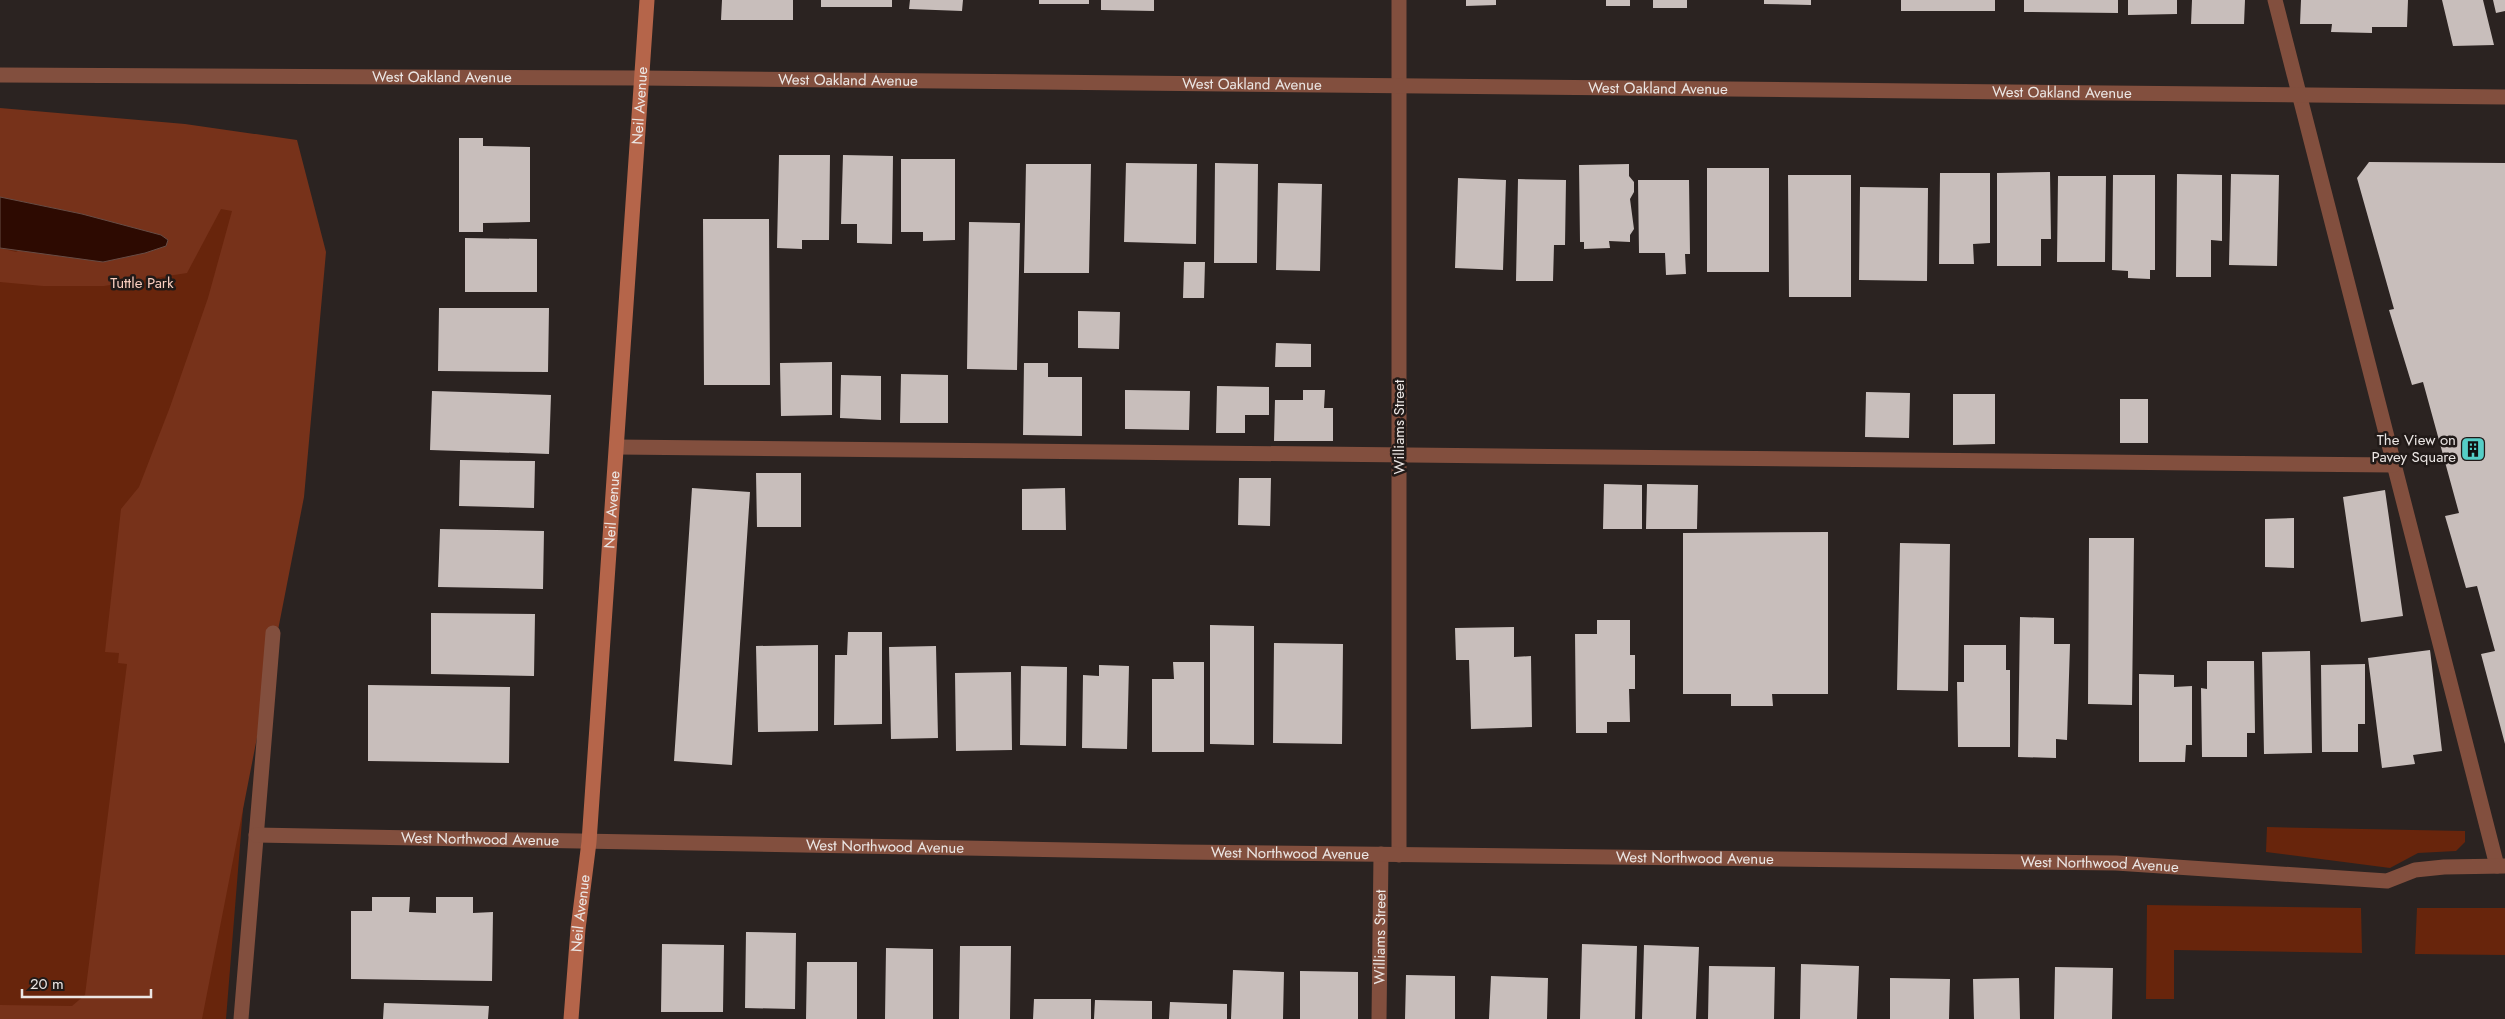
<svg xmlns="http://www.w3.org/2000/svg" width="2505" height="1019" font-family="Jost,sans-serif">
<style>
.green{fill:#68250c}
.forest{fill:#77321a}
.water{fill:#2d0a01;stroke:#664c45}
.building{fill:#c8bebb}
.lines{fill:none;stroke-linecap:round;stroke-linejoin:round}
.lane{stroke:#824f3e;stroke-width:15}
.street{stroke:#824f3e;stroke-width:15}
.secondary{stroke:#b5654a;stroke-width:15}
.labels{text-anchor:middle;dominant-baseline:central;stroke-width:5;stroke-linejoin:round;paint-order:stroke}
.street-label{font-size:15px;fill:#ebe6e4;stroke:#211a18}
.park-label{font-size:15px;fill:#f9cebf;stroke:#211a18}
.poi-label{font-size:15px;fill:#ebe6e4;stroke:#211a18;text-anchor:end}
</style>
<rect width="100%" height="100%" fill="#2b2321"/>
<path class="green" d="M 0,139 L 297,140 L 226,1019 L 0,1019 Z
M 2267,827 L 2465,831 L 2465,842 L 2456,851 L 2418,853 L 2390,868 L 2266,852 Z
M 2147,905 L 2361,908 L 2362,953 L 2174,950 L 2174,999 L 2146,999 Z
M 2417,908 L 2505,908 L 2505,955 L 2415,954 Z"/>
<path class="forest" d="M 0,108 L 185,124 L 297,140 L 326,252 L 304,497 L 202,1019 L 0,1019 L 0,1005 L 72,1006 L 85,995 L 127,664 L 118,663 L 119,653 L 105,652 L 121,509 L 139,487 L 170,407 L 208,298 L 232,211 L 221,209 L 187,273 L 104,286 L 43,286 L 0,282 L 0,248 L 16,252 L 82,214 L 0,197 Z"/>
<path class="water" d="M 0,197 L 82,214 L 161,235 L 168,240 L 166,246 L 145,253 L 103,262 L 0,248 Z"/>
<path class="building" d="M 722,0 L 793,0 L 793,20 L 721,20 Z
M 821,0 L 892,0 L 892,7 L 821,7 Z
M 910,0 L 963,0 L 962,11 L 909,9 Z
M 1039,0 L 1089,0 L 1089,4 L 1039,4 Z
M 1101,0 L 1154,0 L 1154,11 L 1101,10 Z
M 1466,0 L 1496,0 L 1496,5 L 1466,6 Z
M 1606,0 L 1630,0 L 1630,6 L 1606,6 Z
M 1653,0 L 1687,0 L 1687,8 L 1653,8 Z
M 1764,0 L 1811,0 L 1811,5 L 1764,4 Z
M 1901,0 L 1995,0 L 1995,11 L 1901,11 Z
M 2024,0 L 2118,0 L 2118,13 L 2024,12 Z
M 2128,0 L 2177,0 L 2177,14 L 2128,15 Z
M 2192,0 L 2245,0 L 2244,24 L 2191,24 Z
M 2301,0 L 2408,0 L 2407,27 L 2372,27 L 2372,33 L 2331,32 L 2332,24 L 2300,24 Z
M 2442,0 L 2483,0 L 2494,45 L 2453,46 Z
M 2493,0 L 2505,0 L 2505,11 L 2496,13 Z
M 459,138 L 483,138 L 483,146 L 530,147 L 530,222 L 483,223 L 483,232 L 459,232 Z
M 779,155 L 830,155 L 829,240 L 802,240 L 802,249 L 777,248 Z
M 843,155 L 893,156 L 892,244 L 857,243 L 857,224 L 841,224 Z
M 901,159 L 955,159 L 955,240 L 923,241 L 923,232 L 901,232 Z
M 2369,162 L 2505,163 L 2505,744 L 2481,654 L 2495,651 L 2477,586 L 2466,588 L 2445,516 L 2459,513 L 2423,382 L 2412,385 L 2389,310 L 2394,309 L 2357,178 Z
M 1126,163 L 1197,164 L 1196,244 L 1124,242 Z
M 1215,163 L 1258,164 L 1257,263 L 1214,263 Z
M 1026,164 L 1091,164 L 1089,273 L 1024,273 Z
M 1629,164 L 1629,176 L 1634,182 L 1634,192 L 1630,199 L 1634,229 L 1630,235 L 1630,242 L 1609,241 L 1610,248 L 1584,249 L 1584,242 L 1580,242 L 1579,165 Z
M 1707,168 L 1769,168 L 1769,272 L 1707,272 Z
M 2050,172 L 2051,239 L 2041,239 L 2041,266 L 1997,266 L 1997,173 Z
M 1940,173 L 1990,173 L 1990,243 L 1973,244 L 1974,264 L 1939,264 Z
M 2177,174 L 2222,175 L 2222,241 L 2211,240 L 2211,277 L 2176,277 Z
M 2231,174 L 2279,175 L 2277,266 L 2229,265 Z
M 1788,175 L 1851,175 L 1851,297 L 1789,297 Z
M 2113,175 L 2155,175 L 2155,270 L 2150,270 L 2150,279 L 2128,278 L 2128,271 L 2112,270 Z
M 2058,176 L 2106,176 L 2105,262 L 2057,262 Z
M 1458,178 L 1506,180 L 1503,270 L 1455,268 Z
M 1518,179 L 1566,180 L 1565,245 L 1554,245 L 1553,281 L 1516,281 Z
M 1638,180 L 1689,180 L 1690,254 L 1685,254 L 1686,274 L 1666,275 L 1665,253 L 1639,253 Z
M 1278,183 L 1322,184 L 1320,271 L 1276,270 Z
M 1860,187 L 1928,188 L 1927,281 L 1859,280 Z
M 703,219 L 769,219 L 770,385 L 704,385 Z
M 969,222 L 1020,223 L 1017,370 L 967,369 Z
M 465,238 L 537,239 L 537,292 L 465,292 Z
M 1184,262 L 1205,262 L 1204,298 L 1183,298 Z
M 439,308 L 549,308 L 548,372 L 438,371 Z
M 1078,311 L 1120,312 L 1119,349 L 1078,348 Z
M 1276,343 L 1311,344 L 1311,367 L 1275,367 Z
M 832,362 L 832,415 L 781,416 L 780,363 Z
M 1024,363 L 1048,363 L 1048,377 L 1082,377 L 1082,436 L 1023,435 Z
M 901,374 L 948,375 L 948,423 L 900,423 Z
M 841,375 L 881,376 L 881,420 L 840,418 Z
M 1217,386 L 1269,387 L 1269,415 L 1245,415 L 1245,433 L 1216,433 Z
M 1125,390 L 1190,391 L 1189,430 L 1125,429 Z
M 1303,390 L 1325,390 L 1324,408 L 1333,408 L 1333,441 L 1274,441 L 1275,400 L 1303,400 Z
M 432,391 L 551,395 L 549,454 L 430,450 Z
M 1866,392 L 1910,393 L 1909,438 L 1865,437 Z
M 1953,394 L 1995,394 L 1995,444 L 1953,445 Z
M 2120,399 L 2148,399 L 2148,443 L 2120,443 Z
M 460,460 L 535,461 L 534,508 L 459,506 Z
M 756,473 L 801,473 L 801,527 L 757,527 Z
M 1239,478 L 1271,478 L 1270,526 L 1238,525 Z
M 1604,484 L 1642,485 L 1642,529 L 1603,529 Z
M 1647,484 L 1698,485 L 1697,529 L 1646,529 Z
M 692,488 L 750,492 L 732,765 L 674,761 Z
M 1065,488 L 1066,530 L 1022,530 L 1022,489 Z
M 2385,490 L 2403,616 L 2361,622 L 2343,497 Z
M 2294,518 L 2294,568 L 2265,567 L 2265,519 Z
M 440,529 L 544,531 L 543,589 L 438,587 Z
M 1828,532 L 1828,694 L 1772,694 L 1773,706 L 1731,706 L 1731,694 L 1683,694 L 1683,533 Z
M 2089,538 L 2134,538 L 2132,705 L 2088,704 Z
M 1900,543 L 1950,544 L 1948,691 L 1897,690 Z
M 431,613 L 535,614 L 534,676 L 431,674 Z
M 2020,617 L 2054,618 L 2054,644 L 2070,644 L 2067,740 L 2056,739 L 2056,758 L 2018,757 Z
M 1597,620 L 1630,620 L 1630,655 L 1635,655 L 1635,689 L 1629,689 L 1630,722 L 1607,722 L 1607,733 L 1576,733 L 1575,634 L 1597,634 Z
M 1210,625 L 1254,626 L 1254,745 L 1210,744 Z
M 1514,627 L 1514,657 L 1531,656 L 1532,727 L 1471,729 L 1469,660 L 1456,660 L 1455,628 Z
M 848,632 L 882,632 L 882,724 L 834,725 L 835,655 L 847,655 Z
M 1274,643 L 1343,644 L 1342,744 L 1273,743 Z
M 818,645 L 818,731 L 758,732 L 756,646 Z
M 1964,645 L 2006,645 L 2006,670 L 2010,670 L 2010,747 L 1958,747 L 1957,682 L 1964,682 Z
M 936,646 L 938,738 L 891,739 L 889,647 Z
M 2430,650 L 2442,751 L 2413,755 L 2415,764 L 2382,768 L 2368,658 Z
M 2310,651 L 2312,753 L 2264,754 L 2262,652 Z
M 2207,661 L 2254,661 L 2255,733 L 2247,733 L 2247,757 L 2202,757 L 2201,688 L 2207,689 Z
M 1173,662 L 1204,662 L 1204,752 L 1152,752 L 1152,679 L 1174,679 Z
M 2365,664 L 2365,724 L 2358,724 L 2358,752 L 2322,752 L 2321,665 Z
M 1099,665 L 1129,666 L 1127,749 L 1082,748 L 1083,675 L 1099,676 Z
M 1021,666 L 1067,667 L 1066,746 L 1020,745 Z
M 1011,672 L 1012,750 L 956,751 L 955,673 Z
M 2139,674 L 2174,675 L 2174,687 L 2192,686 L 2192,745 L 2186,745 L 2185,762 L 2139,762 Z
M 368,685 L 510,687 L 509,763 L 368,761 Z
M 372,897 L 410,897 L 409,912 L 436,913 L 436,897 L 473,897 L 473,913 L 493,912 L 492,981 L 351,979 L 351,911 L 372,911 Z
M 746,932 L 796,933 L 795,1009 L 745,1008 Z
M 662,944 L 724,945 L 723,1012 L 661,1012 Z
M 1582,944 L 1637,946 L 1635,1019 L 1580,1019 Z
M 1644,945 L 1699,947 L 1696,1019 L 1642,1019 Z
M 960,946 L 1011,946 L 1010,1019 L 959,1019 Z
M 886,948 L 933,949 L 933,1019 L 885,1019 Z
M 807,962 L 857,962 L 857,1019 L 806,1019 Z
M 1801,964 L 1859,966 L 1857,1019 L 1800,1019 Z
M 1709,966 L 1775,967 L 1774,1019 L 1708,1019 Z
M 2055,967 L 2113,968 L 2112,1019 L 2054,1019 Z
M 1233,970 L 1284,972 L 1283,1019 L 1231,1019 Z
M 1300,971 L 1358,972 L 1358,1019 L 1300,1019 Z
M 1406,975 L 1455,976 L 1455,1019 L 1405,1019 Z
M 1491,976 L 1548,978 L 1547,1019 L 1489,1019 Z
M 1890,978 L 1950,979 L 1949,1019 L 1890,1019 Z
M 2019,978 L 2020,1019 L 1974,1019 L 1973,979 Z
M 1034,999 L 1091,999 L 1091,1019 L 1033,1019 Z
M 1095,1000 L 1152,1001 L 1152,1019 L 1094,1019 Z
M 1170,1002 L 1227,1004 L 1227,1019 L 1169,1019 Z
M 384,1003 L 489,1006 L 488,1019 L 383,1019 Z"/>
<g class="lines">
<g class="lane">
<path d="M 2275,0 L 2497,866"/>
<path d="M 617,447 L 2394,465"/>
<path d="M 241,1019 L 273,633"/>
<path id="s1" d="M 1379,1019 L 1381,854"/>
</g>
<g class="street">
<path d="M 1399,0 L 1399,855"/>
<path id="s2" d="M 0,75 L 640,78 L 2505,97"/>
<path id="s3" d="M 256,835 L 1182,852 L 2116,863 L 2387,881 L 2415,870 L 2444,867 L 2505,866"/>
</g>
<path class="secondary" id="s4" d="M 571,1019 L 578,929 L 589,842 L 647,0"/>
</g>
<defs>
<symbol id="building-square" viewBox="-11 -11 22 22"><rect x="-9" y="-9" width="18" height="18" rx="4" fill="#55cec6" stroke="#211a18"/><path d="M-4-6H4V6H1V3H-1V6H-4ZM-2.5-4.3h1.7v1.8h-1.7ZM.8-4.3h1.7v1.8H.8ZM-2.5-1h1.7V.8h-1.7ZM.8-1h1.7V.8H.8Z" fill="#111"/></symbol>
</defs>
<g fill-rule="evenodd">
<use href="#building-square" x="2459" y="435" width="28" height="28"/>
</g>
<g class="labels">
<g class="street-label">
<text stroke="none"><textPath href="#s2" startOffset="442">West Oakland Avenue</textPath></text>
<text stroke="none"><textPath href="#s2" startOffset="848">West Oakland Avenue</textPath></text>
<text stroke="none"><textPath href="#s2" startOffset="1252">West Oakland Avenue</textPath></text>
<text stroke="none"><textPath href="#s2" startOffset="1658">West Oakland Avenue</textPath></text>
<text stroke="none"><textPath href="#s2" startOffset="2062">West Oakland Avenue</textPath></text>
<text stroke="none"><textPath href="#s4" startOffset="916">Neil Avenue</textPath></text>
<text transform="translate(1399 427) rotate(-90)">Williams Street</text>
<text stroke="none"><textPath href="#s4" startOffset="511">Neil Avenue</textPath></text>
<text stroke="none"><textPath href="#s3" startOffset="224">West Northwood Avenue</textPath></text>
<text stroke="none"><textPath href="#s3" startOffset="629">West Northwood Avenue</textPath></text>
<text stroke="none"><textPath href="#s3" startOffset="1034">West Northwood Avenue</textPath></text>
<text stroke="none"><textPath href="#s3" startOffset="1439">West Northwood Avenue</textPath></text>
<text stroke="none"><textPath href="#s3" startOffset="1844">West Northwood Avenue</textPath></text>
<text stroke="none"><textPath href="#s4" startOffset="106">Neil Avenue</textPath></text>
<text stroke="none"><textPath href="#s1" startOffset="82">Williams Street</textPath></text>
</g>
<g class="park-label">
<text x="142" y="283">Tuttle Park</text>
</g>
<g class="poi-label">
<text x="2456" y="440">The View on<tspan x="2456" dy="17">Pavey Square</tspan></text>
</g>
</g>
<path d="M22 989v8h129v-8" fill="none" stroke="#ebe6e4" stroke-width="2.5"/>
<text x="30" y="989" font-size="15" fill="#ebe6e4" stroke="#211a18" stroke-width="4" paint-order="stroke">20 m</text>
</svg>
